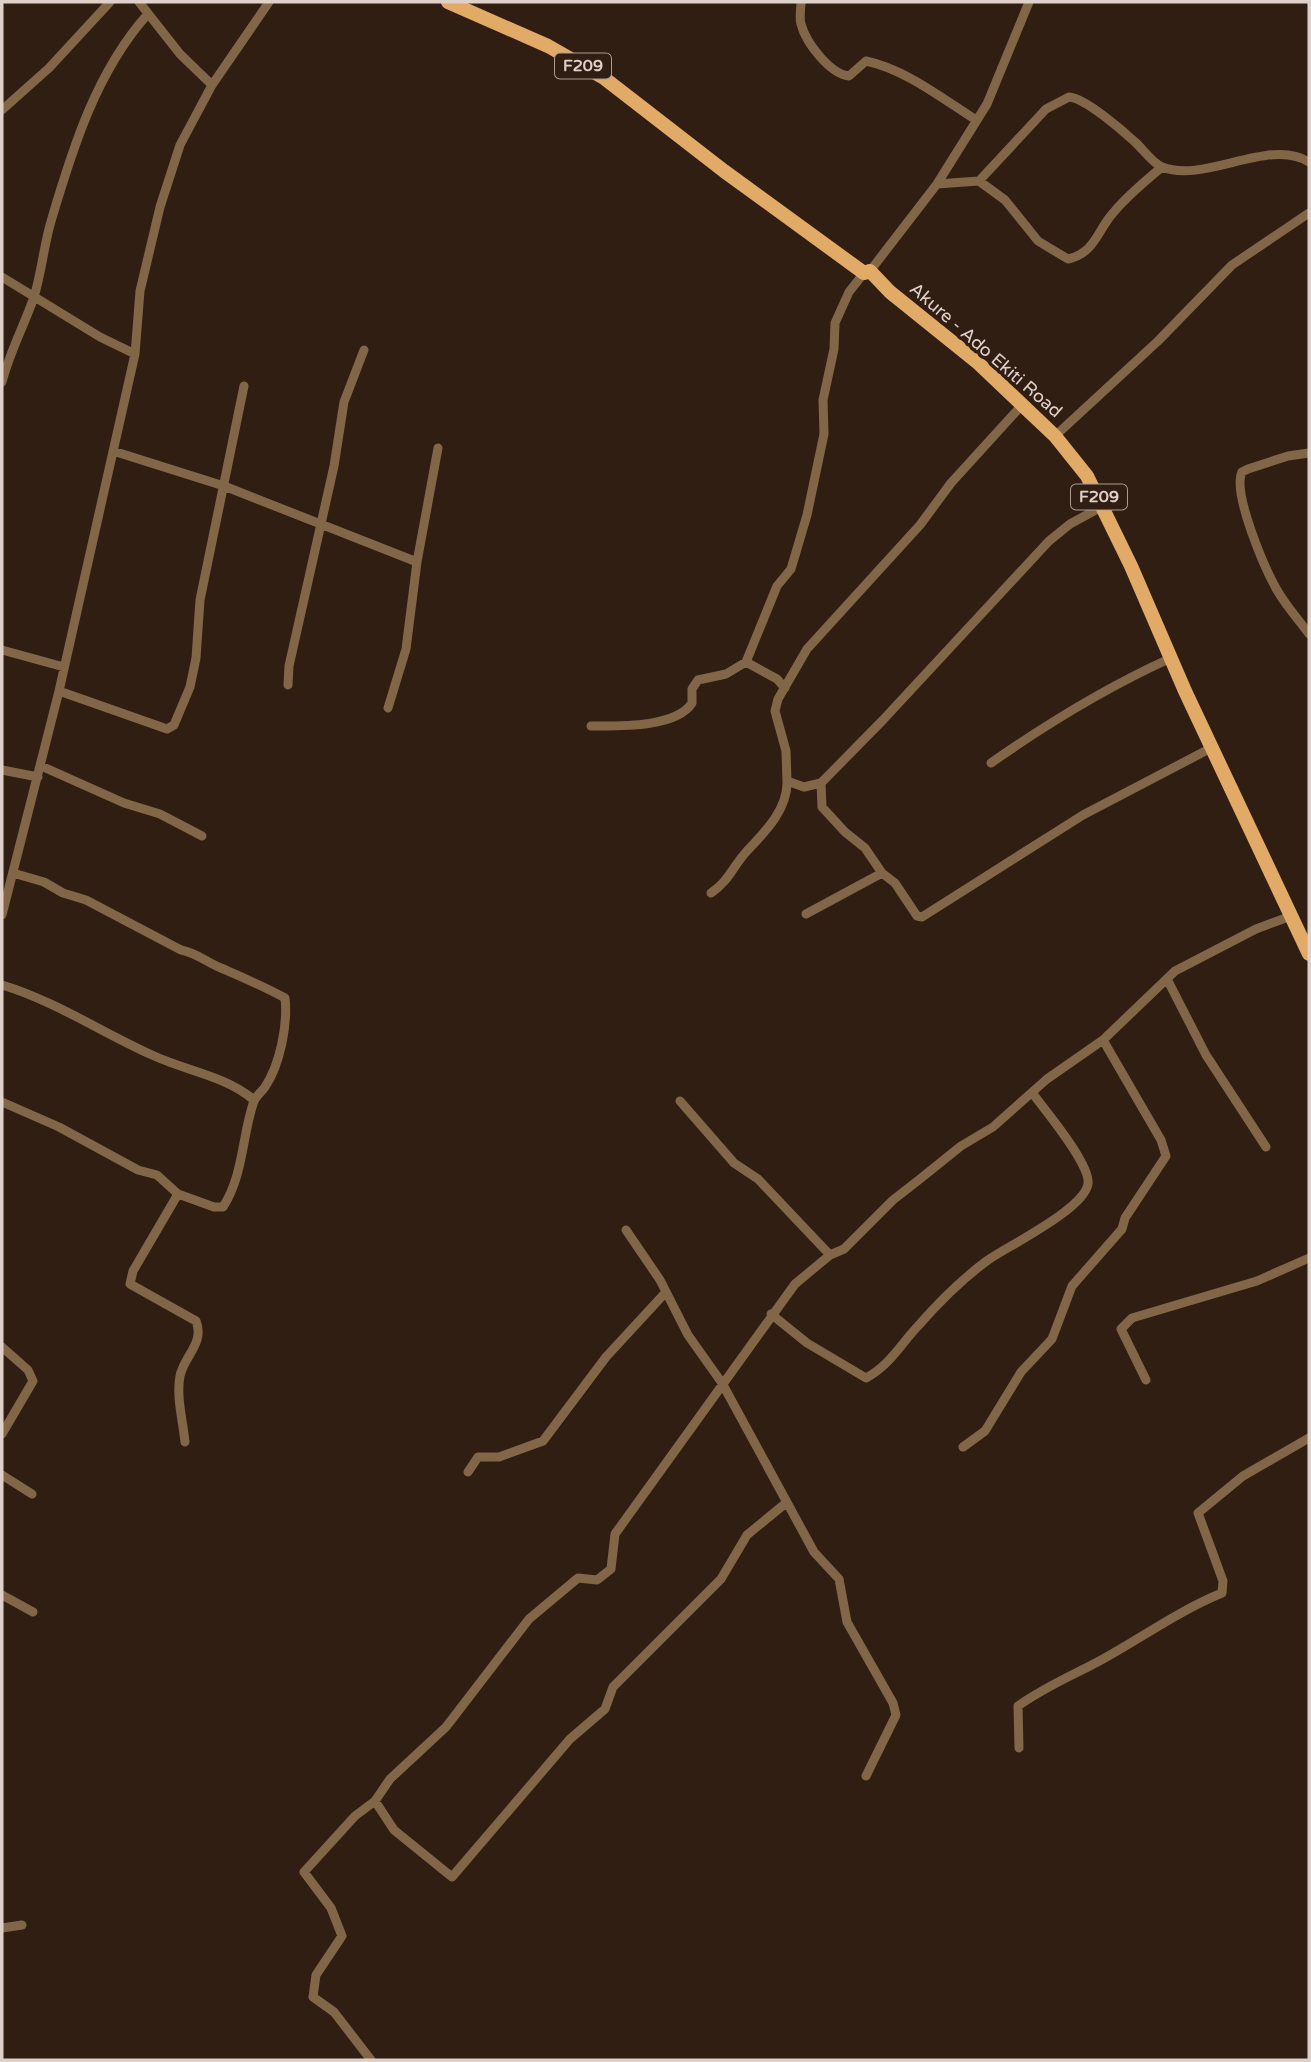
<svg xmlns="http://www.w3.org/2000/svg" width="1311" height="2062" font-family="'Varela Round',sans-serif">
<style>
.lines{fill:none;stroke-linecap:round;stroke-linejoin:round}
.street{stroke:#826648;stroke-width:9}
.primary{stroke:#e2aa67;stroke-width:14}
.labels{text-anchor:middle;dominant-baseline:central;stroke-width:7;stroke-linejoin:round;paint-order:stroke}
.shield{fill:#311e13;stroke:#ab9b93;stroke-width:2}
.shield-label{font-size:16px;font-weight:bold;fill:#dfd1ca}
.street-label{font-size:18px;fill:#dfd1ca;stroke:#311e13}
</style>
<rect width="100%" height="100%" fill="#311e13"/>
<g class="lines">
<path class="street" d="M 139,2 L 180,54 L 212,85
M 801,2 C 801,8 799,18 801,24 C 806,43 830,74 849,76 L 866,61 C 905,69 943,99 976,120
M 2,110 L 49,68 L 110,2
M 979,181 L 1046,109 L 1069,97 C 1085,98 1122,130 1135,142 C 1143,149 1152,163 1162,167 C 1205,184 1269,137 1309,162
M 937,184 L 979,181 L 1005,200 L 1038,241 L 1068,259 C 1095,253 1097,231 1113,213 C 1127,196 1145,181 1162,167
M 870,271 L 937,184 L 987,104 L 1029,2
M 2,277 L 100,337 L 135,354
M 2,382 C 10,351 24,326 34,297 C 42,271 44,243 52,218 C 73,147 97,71 147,15
M 1022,405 L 951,483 L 920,525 L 807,649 L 778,699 L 775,711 L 786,751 L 787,781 L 804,787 L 821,783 L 882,721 L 1049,541 L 1070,524 L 1103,506
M 1055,436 L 1158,341 L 1232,265 L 1309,213
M 113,451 L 224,486 L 417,562
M 1309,453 L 1288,456 L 1248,469 L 1242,472 C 1232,493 1265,569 1277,590 C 1286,606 1299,620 1309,634
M 2,650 L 64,667
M 746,662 L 777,586 L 791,569 L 807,515 L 824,434 L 823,400 L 834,349 L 835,323 L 849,292 L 864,273
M 288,685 L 289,666 L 334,466 L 344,402 L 364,350
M 59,691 L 167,729 L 174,725 L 190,687 L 196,658 L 200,600 L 244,386
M 388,708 L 406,649 L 417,562 L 438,448
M 591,726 C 618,726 676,728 692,703 L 692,689 L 698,680 L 726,674 L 746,662 L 777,679 L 785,688
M 991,763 C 1048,723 1107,687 1171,658
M 41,766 L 124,803 L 160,814 L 202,836
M 2,770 L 38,777
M 821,783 L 822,807 L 845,832 L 865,848 L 882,873 L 895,883 L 917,916 L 922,917 L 1083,815 L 1213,747
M 711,893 C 729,881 733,866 747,851 C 765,832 788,809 787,781
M 806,914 L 882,873
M 2,915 L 59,691 L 135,354 L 140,291 L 160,207 L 180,145 L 212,85 L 269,2
M 1167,979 L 1206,1055 L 1266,1147
M 2,985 C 55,1001 101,1032 152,1055 C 186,1071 224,1075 254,1100
M 680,1101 L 734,1163 L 758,1179 L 830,1255
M 2,1102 L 59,1127 L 138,1170 L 157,1175 L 178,1194 L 214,1207 L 223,1207 C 243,1176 242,1138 253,1104 C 255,1096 261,1093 265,1087 C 280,1065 288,1024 285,998 C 263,986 244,978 221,968 C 206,962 197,953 181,950 L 86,900 L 63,893 L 44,882 L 13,873
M 178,1194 L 133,1271 L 130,1284 L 196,1321 C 205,1343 184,1356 180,1376 C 176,1397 183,1421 185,1442
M 626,1230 L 660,1280 L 688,1335 L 722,1383 L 814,1552 L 839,1579 L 847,1622 L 893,1703 L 896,1715 L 866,1776
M 771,1314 L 807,1343 L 866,1378 C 890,1365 900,1345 918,1326 C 939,1302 962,1279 988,1260 C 1010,1245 1084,1209 1088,1184 C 1091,1165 1046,1111 1033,1094
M 2,1347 L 28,1370 L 33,1381 L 2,1434
M 1146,1380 L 1121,1329 L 1132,1318 L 1257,1281 L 1309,1258
M 963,1447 L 985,1431 L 1021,1372 L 1052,1339 L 1072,1286 L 1122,1229 L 1125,1218 L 1166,1156 L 1161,1140 L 1103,1040
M 468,1472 L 478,1457 L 499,1457 L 543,1441 L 606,1357 L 666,1292
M 2,1475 L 32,1494
M 2,1595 L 33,1612
M 1019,1748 L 1018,1706 C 1048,1685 1072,1676 1103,1659 C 1143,1637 1180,1610 1222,1593 L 1223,1581 L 1198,1513 L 1243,1476 L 1309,1438
M 375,1801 L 394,1830 L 452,1877 L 570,1739 L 605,1709 L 613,1687 L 721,1579 L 747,1535 L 786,1503
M 2,1928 L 22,1925
M 371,2060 L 334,2012 L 313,1997 L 316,1975 L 342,1936 L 331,1908 L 304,1872 L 355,1816 L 375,1801 L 390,1779 L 446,1727 L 529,1619 L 578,1578 L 597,1580 L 611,1569 L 615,1534 L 795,1284 L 830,1255 L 844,1249 L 893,1200 L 920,1179 L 961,1146 L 993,1127 L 1047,1079 L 1103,1040 L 1175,971 L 1256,929 L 1291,916"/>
<path class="primary" d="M 448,2 L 548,46 L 604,78 L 724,171 L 864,273 L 870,271 L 890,292 L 977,362 L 1055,436 L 1087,476 L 1131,566 L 1185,691 L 1309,954"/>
</g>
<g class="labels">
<g class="shield">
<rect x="555" y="53.5" width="56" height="25" rx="5"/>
<rect x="1071" y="484.5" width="56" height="25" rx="5"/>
</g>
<g class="shield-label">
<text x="583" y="66">F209</text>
<text x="1099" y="497">F209</text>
</g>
<g class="street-label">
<text transform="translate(986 350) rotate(41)">Akure - Ado Ekiti Road</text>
</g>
</g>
<rect width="1311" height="2062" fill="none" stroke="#dfd1ca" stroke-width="7"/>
</svg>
